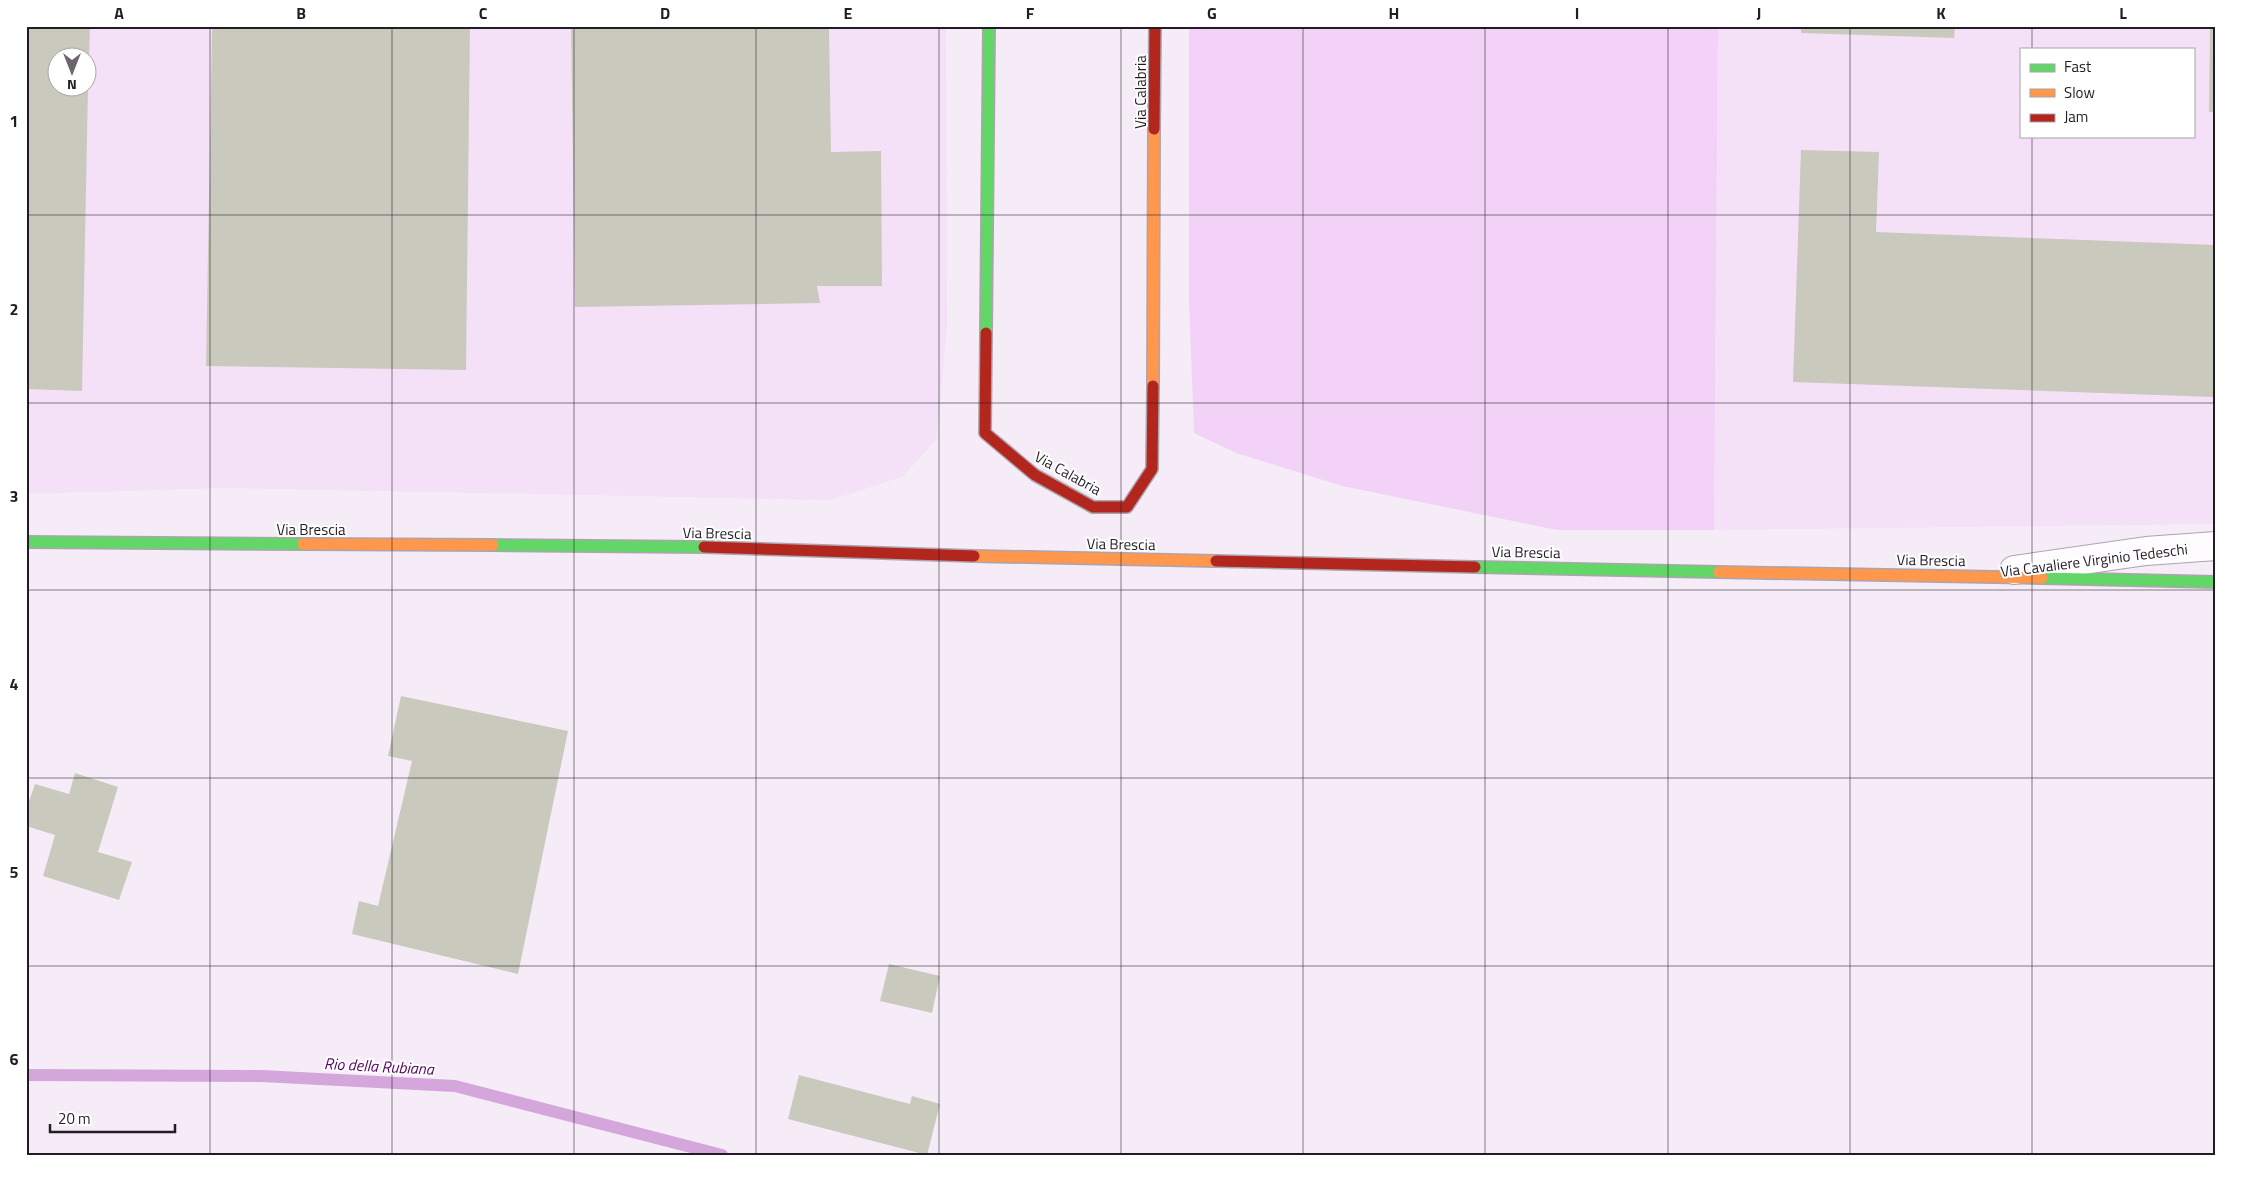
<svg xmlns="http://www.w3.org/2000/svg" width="2242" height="1181" font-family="'Titillium Web',sans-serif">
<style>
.built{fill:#f4e1f7;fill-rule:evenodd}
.green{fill:#f2d3f7}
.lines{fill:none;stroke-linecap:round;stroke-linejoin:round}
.stream{stroke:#d4a6dc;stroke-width:12}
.building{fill:#cac9bd}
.street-casing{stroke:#aca4ae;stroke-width:30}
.fast-casing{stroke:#aca4ae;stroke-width:14}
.slow-casing{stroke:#aca4ae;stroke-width:14}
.jam-casing{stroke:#aca4ae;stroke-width:14}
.street{stroke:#fefcfe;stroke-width:28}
.fast{stroke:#63d668;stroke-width:11}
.slow{stroke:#ff974d;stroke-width:11}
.jam{stroke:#b3261e;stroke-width:11}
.grid{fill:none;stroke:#231c24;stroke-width:1;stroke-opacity:0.55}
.labels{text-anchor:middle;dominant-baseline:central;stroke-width:4;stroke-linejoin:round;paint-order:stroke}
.street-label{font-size:15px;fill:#231c24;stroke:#fff}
.water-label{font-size:16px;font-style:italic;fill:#550662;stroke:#fff}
.neatline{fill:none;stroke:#231c24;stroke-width:2}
.grid-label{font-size:16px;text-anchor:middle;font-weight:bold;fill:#231c24}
</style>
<rect width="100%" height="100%" fill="#f6ecf8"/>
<path class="built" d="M 26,26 L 946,26 L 947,326 L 937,439 L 902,477 L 831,500 L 224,488 L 26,494 ZM 58,58 L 88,58 L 88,88 L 58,88 Z
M 1718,26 L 2216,26 L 2216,524 L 1714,530 ZM 2021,49 L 2193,49 L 2193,136 L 2021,136 Z"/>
<path class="green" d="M 1189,26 L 1718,26 L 1714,530 L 1557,530 L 1342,486 L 1236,453 L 1194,433 L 1189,300 Z"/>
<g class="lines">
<path class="stream" d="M 26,1075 L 261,1076 L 455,1086 L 722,1155"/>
</g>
<path class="building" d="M 26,26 L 90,26 L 89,58 L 58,58 L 58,88 L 88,88 L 82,391 L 26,389 Z
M 193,26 L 470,26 L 466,370 L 206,366 L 212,29 L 193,29 Z
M 571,26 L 829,26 L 831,152 L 881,151 L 882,286 L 817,286 L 820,303 L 575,307 Z
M 1801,26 L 1955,26 L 1954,38 L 1801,33 Z
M 2210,26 L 2216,26 L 2216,112 L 2209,112 Z
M 1801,150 L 1879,152 L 1876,232 L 2216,245 L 2214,397 L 1793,382 Z
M 401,696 L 568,731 L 518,974 L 352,934 L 359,901 L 378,906 L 412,761 L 388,756 Z
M 75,773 L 118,787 L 98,852 L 132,862 L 119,900 L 43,876 L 55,835 L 26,826 L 26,810 L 35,784 L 69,794 Z
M 889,964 L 940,976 L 932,1013 L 880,1001 Z
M 799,1075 L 910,1104 L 912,1096 L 940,1104 L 927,1155 L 788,1119 Z"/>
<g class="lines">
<defs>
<path id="street" d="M 2014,570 L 2146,551 L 2216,546"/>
<path id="fast" d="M 986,333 L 989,26
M 26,542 L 303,544
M 493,545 L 704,547
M 1475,567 L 1719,572
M 2042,578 L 2216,582"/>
<path id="slow" d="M 1153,386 L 1154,129
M 303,544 L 493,545
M 974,556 L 1216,561
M 1719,572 L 2042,578"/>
<path id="jam" d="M 1154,129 L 1155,26
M 986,333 L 985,433 L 1035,475 L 1093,507 L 1127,507 L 1152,469 L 1153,386
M 704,547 L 974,556
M 1216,561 L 1475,567"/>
</defs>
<use href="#street" class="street-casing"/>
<use href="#fast" class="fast-casing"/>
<use href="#slow" class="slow-casing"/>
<use href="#jam" class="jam-casing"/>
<use href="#street" class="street"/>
<use href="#fast" class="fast"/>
<use href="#slow" class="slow"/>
<use href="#jam" class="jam"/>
</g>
<path class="grid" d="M 210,26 L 210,1155M 392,26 L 392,1155M 574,26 L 574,1155M 756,26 L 756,1155M 939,26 L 939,1155M 1121,26 L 1121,1155M 1303,26 L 1303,1155M 1485,26 L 1485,1155M 1668,26 L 1668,1155M 1850,26 L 1850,1155M 2032,26 L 2032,49M 2032,136 L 2032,1155M 26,215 L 2216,215M 26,403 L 2216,403M 26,590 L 2216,590M 26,778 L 2216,778M 26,966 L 2216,966"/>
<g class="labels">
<g class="street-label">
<text transform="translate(1140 92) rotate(-90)">Via Calabria</text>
<text transform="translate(1068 473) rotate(29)">Via Calabria</text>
<text x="311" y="529">Via Brescia</text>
<text transform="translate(717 533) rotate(1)">Via Brescia</text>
<text transform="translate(1121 544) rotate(1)">Via Brescia</text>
<text transform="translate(1526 552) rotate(1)">Via Brescia</text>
<text transform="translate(1931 560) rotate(1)">Via Brescia</text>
<text transform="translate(2094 560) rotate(-7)">Via Cavaliere Virginio Tedeschi</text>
</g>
<g class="water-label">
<text transform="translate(379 1066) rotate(3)">Rio della Rubiana</text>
</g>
</g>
<rect width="2242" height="1181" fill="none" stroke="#ffffff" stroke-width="55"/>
<rect x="2020" y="48" width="175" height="90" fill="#ffffff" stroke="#a7a4a7"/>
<rect x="2030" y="64" width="25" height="8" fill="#63d668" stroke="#a7a4a7"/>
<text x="2064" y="72" font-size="15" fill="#231c24">Fast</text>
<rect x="2030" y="89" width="25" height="8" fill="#ff974d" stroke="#a7a4a7"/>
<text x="2064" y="98" font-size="15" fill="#231c24">Slow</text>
<rect x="2030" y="114" width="25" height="8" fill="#b3261e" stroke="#a7a4a7"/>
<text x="2064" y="122" font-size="15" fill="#231c24">Jam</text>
<g transform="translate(72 72) rotate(180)"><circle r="24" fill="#ffffff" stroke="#a7a4a7"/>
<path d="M0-4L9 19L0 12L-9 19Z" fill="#6d656e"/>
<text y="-8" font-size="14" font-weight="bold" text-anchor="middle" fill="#231c24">N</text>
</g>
<path d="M50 1124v8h125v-8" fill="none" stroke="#231c24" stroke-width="2.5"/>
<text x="58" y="1124" font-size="15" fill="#231c24" stroke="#ffffff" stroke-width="4" paint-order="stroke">20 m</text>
<rect x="28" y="28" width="2186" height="1126" class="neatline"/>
<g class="grid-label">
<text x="119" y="19">A</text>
<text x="301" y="19">B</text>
<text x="483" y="19">C</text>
<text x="665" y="19">D</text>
<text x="848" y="19">E</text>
<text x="1030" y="19">F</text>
<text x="1212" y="19">G</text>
<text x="1394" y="19">H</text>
<text x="1577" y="19">I</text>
<text x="1759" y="19">J</text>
<text x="1941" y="19">K</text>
<text x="2123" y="19">L</text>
<text x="14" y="127">1</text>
<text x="14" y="315">2</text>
<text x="14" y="502">3</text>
<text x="14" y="690">4</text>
<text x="14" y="878">5</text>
<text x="14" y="1065">6</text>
</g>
</svg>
